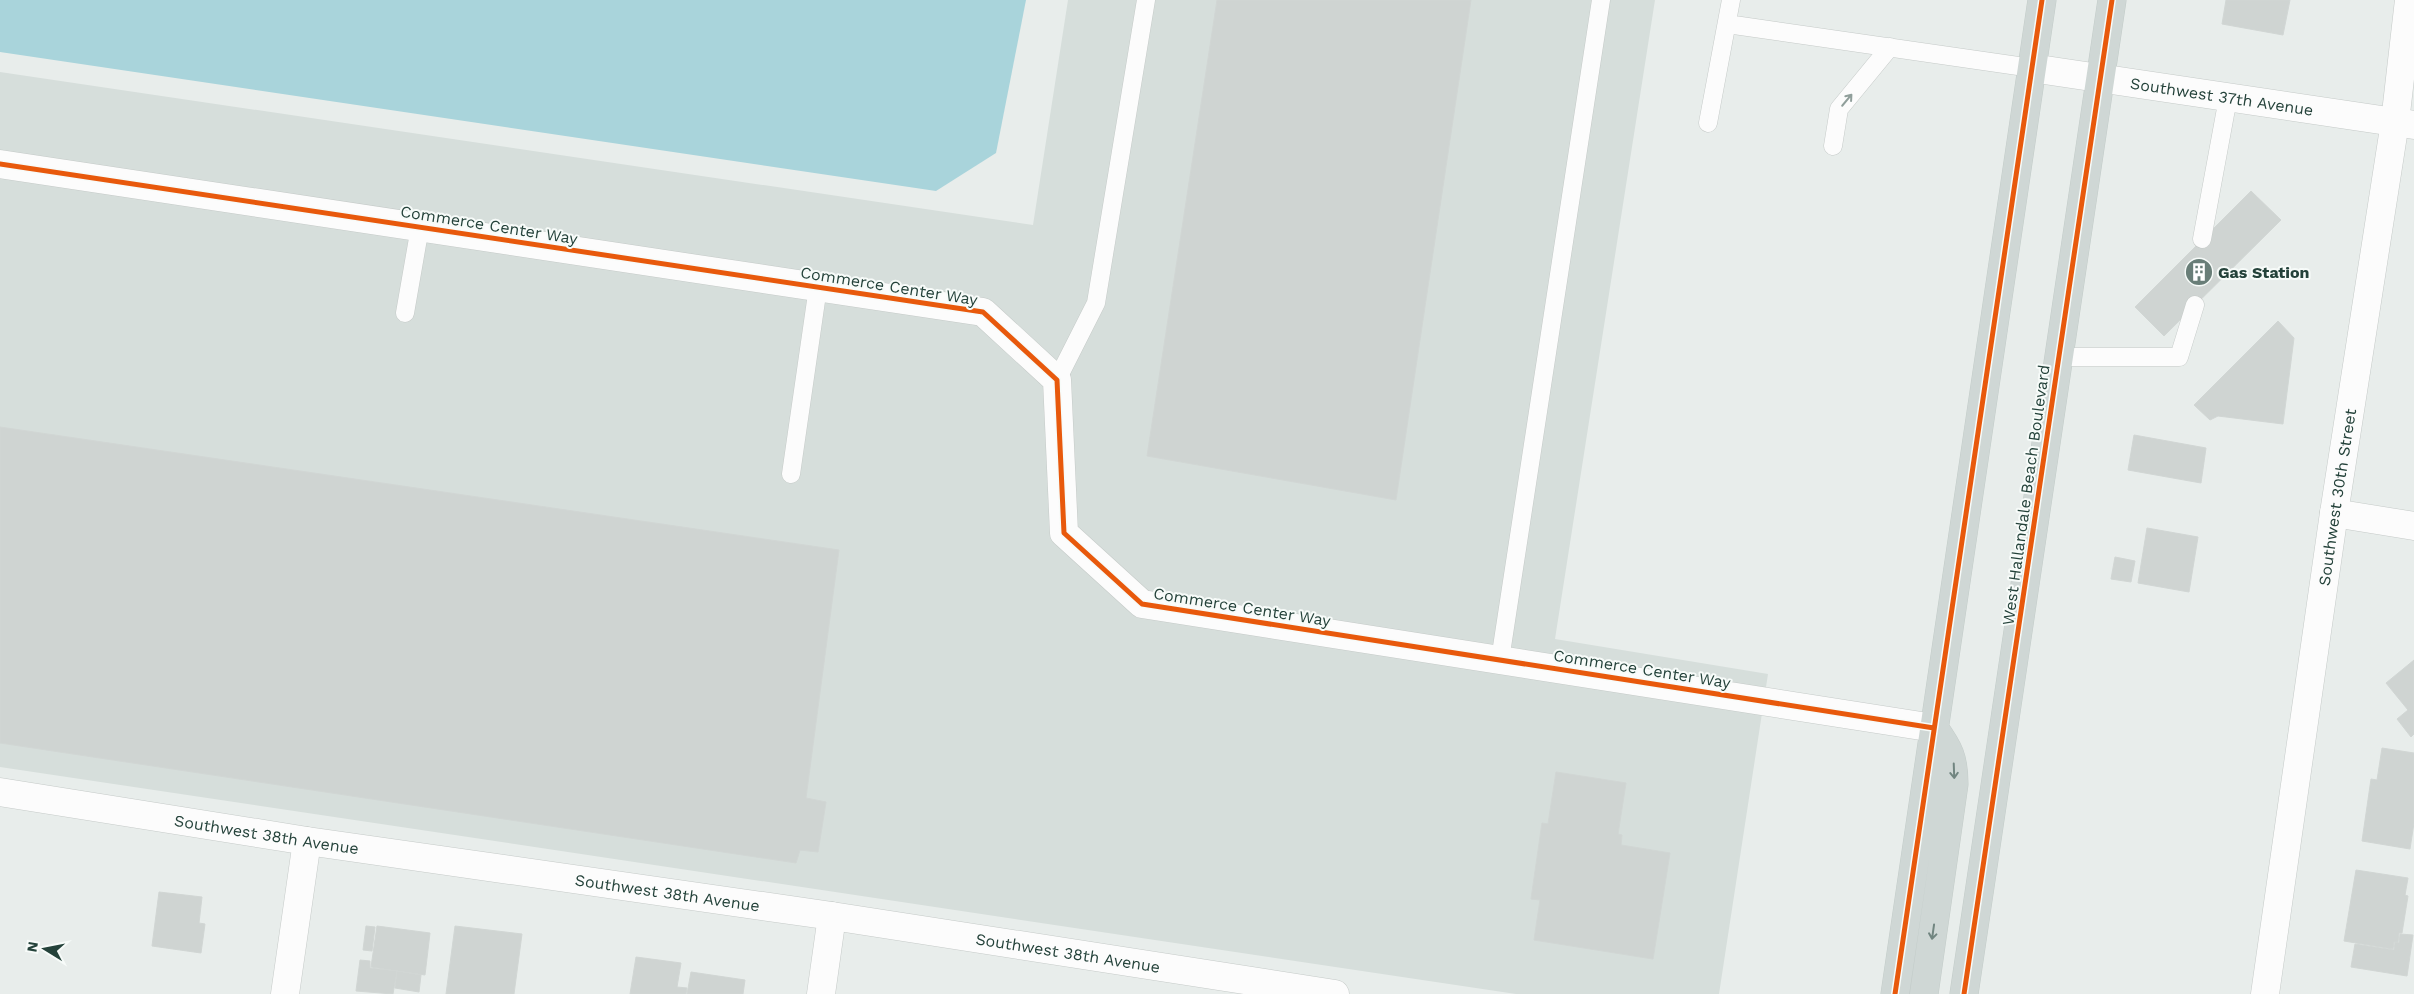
<svg xmlns="http://www.w3.org/2000/svg" width="2414" height="994" font-family="'Work Sans',sans-serif">
<style>
.built{fill:#d6dedb}
.water{fill:#a9d4db}
.building{fill:#cfd4d2;stroke:#d1d6d4}
.lines{fill:none;stroke-linecap:round;stroke-linejoin:round}
.lane-casing{stroke:#c5cac8;stroke-width:19}
.street-casing{stroke:#c5cac8;stroke-width:29}
.primary-casing{stroke:#c3ccc9;stroke-width:29}
.lane{stroke:#fcfcfc;stroke-width:18}
.street{stroke:#fcfcfc;stroke-width:28}
.primary{stroke:#cfd7d5;stroke-width:28}
.cycleway-casing{stroke:#f7fbf9;stroke-width:8}
.cycleway{stroke:#e8590c;stroke-width:5}
.oneway{stroke:#909f9b}
.oneway2{stroke:#718580}
.labels{text-anchor:middle;dominant-baseline:central;stroke-width:4;stroke-linejoin:round;paint-order:stroke}
.street-label{font-size:16px;fill:#24423a;stroke:#f7fbf9}
.poi-label{font-size:16px;font-weight:bold;fill:#24423a;stroke:#f7fbf9;text-anchor:start}
</style>
<rect width="100%" height="100%" fill="#e8edeb"/>
<path class="built" d="M 1068,0 L 1655,0 L 1555,639 L 1768,674 L 1719,994 L 1516,994 L 0,767 L 0,72 L 1033,225 Z"/>
<path class="water" d="M 0,0 L 1026,0 L 996,153 L 936,191 L 0,52 Z"/>
<path class="building" d="M 1217,0 L 1471,0 L 1396,500 L 1147,456 Z
M 2226,0 L 2290,0 L 2283,35 L 2222,24 Z
M 2251,191 L 2281,220 L 2164,336 L 2135,307 Z
M 2278,321 L 2294,338 L 2283,424 L 2218,416 L 2210,420 L 2194,405 Z
M 0,427 L 839,550 L 806,798 L 826,802 L 818,852 L 800,850 L 796,863 L 0,743 Z
M 2134,435 L 2206,448 L 2201,483 L 2128,470 Z
M 2147,528 L 2198,537 L 2189,592 L 2138,583 Z
M 2115,557 L 2135,561 L 2131,582 L 2111,579 Z
M 2414,660 L 2414,734 L 2411,737 L 2397,719 L 2408,710 L 2386,683 Z
M 2382,748 L 2414,753 L 2414,823 L 2410,849 L 2362,841 L 2371,779 L 2377,780 Z
M 1556,772 L 1626,783 L 1618,834 L 1622,835 L 1621,845 L 1670,853 L 1653,959 L 1534,940 L 1540,900 L 1531,899 L 1542,823 L 1548,824 Z
M 2356,870 L 2408,878 L 2405,895 L 2408,896 L 2402,933 L 2399,933 L 2398,942 L 2394,942 L 2393,949 L 2344,941 Z
M 159,892 L 202,897 L 199,923 L 205,924 L 201,953 L 152,946 Z
M 366,926 L 375,927 L 372,951 L 363,950 Z
M 377,926 L 430,933 L 425,975 L 371,967 Z
M 455,926 L 522,934 L 514,994 L 446,994 Z
M 2400,934 L 2413,935 L 2407,976 L 2351,967 L 2355,944 L 2394,950 L 2395,942 L 2399,943 Z
M 636,957 L 681,963 L 677,987 L 687,988 L 686,994 L 630,994 Z
M 360,960 L 370,961 L 370,968 L 397,971 L 393,994 L 356,991 Z
M 397,971 L 421,975 L 419,992 L 395,988 Z
M 691,972 L 745,980 L 743,994 L 687,994 Z"/>
<g class="lines">
<defs>
<path id="lane" d="M 1727,24 L 2032,68
M 1708,123 L 1731,0
M 1833,146 L 1839,109 L 1890,47
M 2202,239 L 2228,98
M 405,313 L 420,227
M 2059,357 L 2179,357 L 2195,305
M 1057,380 L 1096,303 L 1146,0
M 791,474 L 818,287
M 1500,660 L 1601,0"/>
<g id="street">
<path id="s1" d="M 2032,68 L 2414,125"/>
<path d="M 0,164 L 983,312 L 1057,380 L 1064,533 L 1142,604 L 1934,728"/>
<path d="M 2334,513 L 2414,526"/>
<path id="s2" d="M 0,792 L 307,841 L 832,916 L 1335,994"/>
<path d="M 285,994 L 307,841"/>
<path d="M 821,994 L 832,916"/>
<path id="s3" d="M 2265,994 L 2334,513 L 2395,122 L 2409,0"/>
</g>
<path id="primary" d="M 1895,994 L 2042,0
M 1924,994 L 1954,784 C 1954,758 1949,749 1934,728
M 1964,994 L 2112,0"/>
</defs>
<use href="#lane" class="lane-casing"/>
<use href="#street" class="street-casing"/>
<use href="#primary" class="primary-casing"/>
<use href="#lane" class="lane"/>
<use href="#street" class="street"/>
<use href="#primary" class="primary"/>
<defs>
<path id="cycleway" d="M 0,164 L 983,312 L 1057,380 L 1064,533 L 1142,604 L 1934,728
M 1895,994 L 2042,0
M 1964,994 L 2112,0"/>
</defs>
<use href="#cycleway" class="cycleway-casing"/>
<use href="#cycleway" class="cycleway"/>
</g>
<defs><path id="oneway-shaft" d="M-6 0H5M1.5-3L5.5 0L1.5 3" fill="none" stroke-width="1.6" stroke-linecap="round" stroke-linejoin="round" transform="scale(1.25)"/></defs>
<use class="oneway" href="#oneway-shaft" transform="translate(1847 100) rotate(-50)"/>
<g class="oneway2">
<use href="#oneway-shaft" transform="translate(1954 771) rotate(88)"/>
<use href="#oneway-shaft" transform="translate(1933 932) rotate(98)"/>
</g>
<defs>
<symbol id="building-disc" viewBox="-11 -11 22 22"><circle r="9.5" fill="#697e78" stroke="#f7fbf9"/><path d="M-4-6H4V6H1V3H-1V6H-4ZM-2.5-4.3h1.7v1.8h-1.7ZM.8-4.3h1.7v1.8H.8ZM-2.5-1h1.7V.8h-1.7ZM.8-1h1.7V.8H.8Z" fill="#fff"/></symbol>
</defs>
<g fill-rule="evenodd">
<use href="#building-disc" x="2183" y="256" width="32" height="32"/>
</g>
<g class="labels">
<g class="street-label">
<text stroke="none"><textPath href="#s1" startOffset="192">Southwest 37th Avenue</textPath></text>
<text transform="translate(489 225) rotate(9)">Commerce Center Way</text>
<text transform="translate(889 286) rotate(9)">Commerce Center Way</text>
<text transform="translate(2026 495) rotate(-82)">West Hallandale Beach Boulevard</text>
<text stroke="none"><textPath href="#s3" startOffset="502">Southwest 30th Street</textPath></text>
<text transform="translate(1242 607) rotate(9)">Commerce Center Way</text>
<text transform="translate(1642 669) rotate(9)">Commerce Center Way</text>
<text stroke="none"><textPath href="#s2" startOffset="270">Southwest 38th Avenue</textPath></text>
<text stroke="none"><textPath href="#s2" startOffset="675">Southwest 38th Avenue</textPath></text>
<text stroke="none"><textPath href="#s2" startOffset="1080">Southwest 38th Avenue</textPath></text>
</g>
<g class="poi-label">
<text x="2218" y="272">Gas Station</text>
</g>
</g>
<g transform="translate(45 949) rotate(280)" stroke="#f7fbf9" stroke-width="4" paint-order="stroke">
<path d="M0-4L9 19L0 12L-9 19Z" fill="#24423a"/>
<text y="-8" font-size="14" font-weight="bold" text-anchor="middle" fill="#24423a">N</text>
</g>
</svg>
